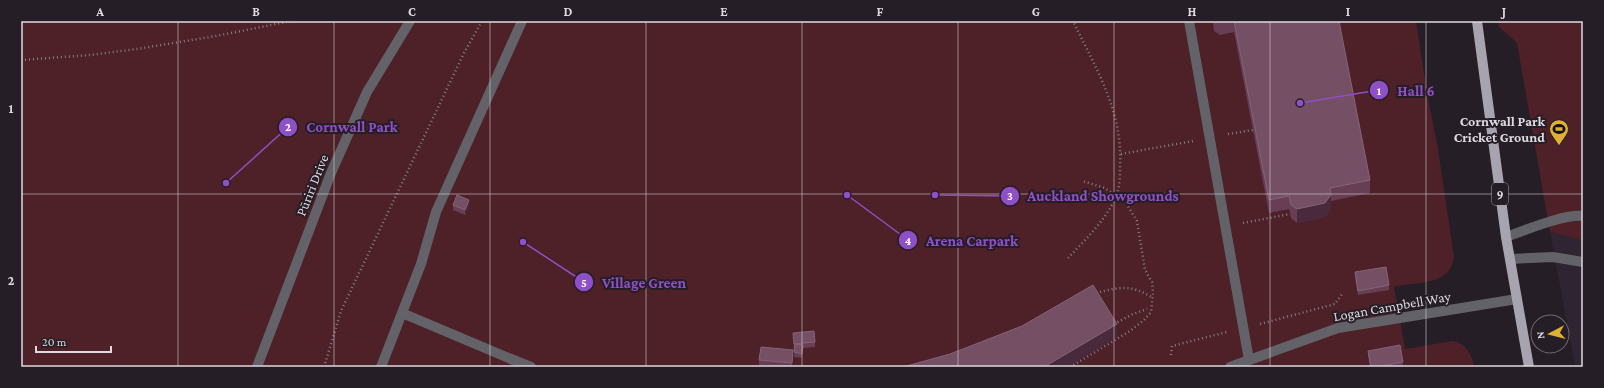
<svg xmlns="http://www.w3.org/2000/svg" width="1604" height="388" font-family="'Crimson Pro',serif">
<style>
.built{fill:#2f2431}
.green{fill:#4e2028}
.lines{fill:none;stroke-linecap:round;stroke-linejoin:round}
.path{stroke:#857f86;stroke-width:2.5;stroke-dasharray:1 3;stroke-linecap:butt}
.service{stroke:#636268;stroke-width:10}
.pedestrian{stroke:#636268;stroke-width:10}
.minor{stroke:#636268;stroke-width:10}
.primary{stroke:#a7a4b0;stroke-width:10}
.wall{fill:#683e55}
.shaded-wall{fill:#482a3c}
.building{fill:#754f64;stroke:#856478}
.grid{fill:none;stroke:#dfdae0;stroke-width:1;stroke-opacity:0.55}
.labels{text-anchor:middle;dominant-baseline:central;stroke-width:4;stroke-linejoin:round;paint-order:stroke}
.shield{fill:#251e26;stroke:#a7a2a8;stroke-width:1}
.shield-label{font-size:13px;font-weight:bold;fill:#dfdae0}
.poi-label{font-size:14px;font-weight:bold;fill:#dfdae0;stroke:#251e26;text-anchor:end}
.street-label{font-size:14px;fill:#dfdae0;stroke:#251e26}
.leader{fill:none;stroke:#8f4fc6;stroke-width:1.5}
.callout-dot{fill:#8f4fc6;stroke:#251e26;stroke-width:1.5}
.mark-label{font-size:12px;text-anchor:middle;font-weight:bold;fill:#fff}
.callout-label{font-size:15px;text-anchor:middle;font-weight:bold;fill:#8f4fc6;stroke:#251e26;stroke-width:4;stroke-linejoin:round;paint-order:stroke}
.neatline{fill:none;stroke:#dfdae0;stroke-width:1.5}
.grid-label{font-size:13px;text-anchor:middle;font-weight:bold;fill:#dfdae0}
</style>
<rect width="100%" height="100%" fill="#251e26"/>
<path class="built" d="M 1550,232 L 1583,241 L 1583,367 L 1575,367 Z"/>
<path class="green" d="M 21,21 L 1416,21 L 1427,93 L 1438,149 L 1454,257 C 1450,287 1417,281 1394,287 L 1405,349 L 1452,341 C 1466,343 1472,354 1474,367 L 21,367 Z
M 1498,21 L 1583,21 L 1583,241 L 1550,232 L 1517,43 L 1499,27 Z"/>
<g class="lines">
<path class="path" d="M 21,60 L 90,55 L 137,49 L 216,36 L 286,22 L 301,21
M 1228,134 L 1253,130
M 1121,154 L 1193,141
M 1243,223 L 1290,214
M 1068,258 C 1085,240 1107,219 1116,196 C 1120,187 1120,176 1120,166 C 1123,111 1096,69 1073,21
M 1096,293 C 1120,287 1131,284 1153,298
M 1114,324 L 1133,314 L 1147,309
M 1260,324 L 1335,304 L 1342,294
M 1171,355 L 1172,346 L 1227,332
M 324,367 L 341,311 L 464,53 L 482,21
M 1070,367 L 1130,331 L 1144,320 L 1151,312 L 1153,293 L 1152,282 L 1145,270 L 1137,221 L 1126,203 L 1105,188 L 1082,181"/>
<path class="service" d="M 1189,21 L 1249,360
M 1506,237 C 1526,230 1563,214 1583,216
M 1510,259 L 1553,257 L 1583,262
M 402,313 L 511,359
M 381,367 L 421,264 L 436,212 L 522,21
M 1230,367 L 1338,328 L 1517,299"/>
<path class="pedestrian" d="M 511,359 L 531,367"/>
<path class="minor" d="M 257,367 L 331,173 L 367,92 L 410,21"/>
<path class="primary" d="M 1477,21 L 1506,237 L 1529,367"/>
</g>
<path class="wall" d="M 1213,21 L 1339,21 L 1370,180 L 1370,193 L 1331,201 L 1331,208 L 1325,217 L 1297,223 L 1291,218 L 1289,209 L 1269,213 L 1234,32 L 1220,35 L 1214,31 Z
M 453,205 L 469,205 L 465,215 L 453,210 Z
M 1355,272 L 1389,285 L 1389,290 L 1358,295 L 1355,277 Z
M 793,333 L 815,342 L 815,347 L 803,348 L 802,358 L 794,357 L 795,349 L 794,349 Z
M 1368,351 L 1403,362 L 1403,367 L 1370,367 L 1368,356 Z
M 793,354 L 792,367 L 782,367 L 759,365 L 759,360 Z"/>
<path class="shaded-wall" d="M 1331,195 L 1331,208 L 1325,217 L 1297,223 L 1297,209 Z
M 469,200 L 469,205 L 465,215 L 465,210 Z
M 1117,324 L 1117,338 L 1067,367 L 1044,367 Z"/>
<path class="building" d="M 1234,21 L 1339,21 L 1370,180 L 1330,188 L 1331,195 L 1325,203 L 1297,209 L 1291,205 L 1289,196 L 1269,200 Z
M 457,195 L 469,200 L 465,210 L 453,205 Z
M 1386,267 L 1389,285 L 1358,291 L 1355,272 Z
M 1093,285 L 1117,324 L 1044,367 L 903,367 L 950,354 L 1022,326 Z
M 814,331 L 815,342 L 794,344 L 793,333 Z
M 795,344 L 803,345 L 802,354 L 794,352 Z
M 1400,345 L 1403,362 L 1376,367 L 1371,367 L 1368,351 Z
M 761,347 L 793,350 L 792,363 L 759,360 Z"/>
<path class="grid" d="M 178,21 L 178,367M 334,21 L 334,367M 490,21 L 490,367M 646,21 L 646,367M 802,21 L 802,367M 958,21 L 958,367M 1114,21 L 1114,367M 1270,21 L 1270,367M 1426,21 L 1426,367M 21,194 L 1583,194"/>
<defs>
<symbol id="stadium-pin" viewBox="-11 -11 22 30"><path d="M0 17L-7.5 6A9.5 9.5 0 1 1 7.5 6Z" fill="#dfb034" stroke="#251e26"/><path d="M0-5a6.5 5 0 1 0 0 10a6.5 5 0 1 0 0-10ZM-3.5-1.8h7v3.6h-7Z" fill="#111"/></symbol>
</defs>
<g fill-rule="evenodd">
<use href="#stadium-pin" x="1548" y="118" width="22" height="30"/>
</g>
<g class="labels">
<rect class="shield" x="1492" y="183" width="16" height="22" rx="3"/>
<g class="shield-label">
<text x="1500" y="194">9</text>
</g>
<g class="poi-label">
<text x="1545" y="121">Cornwall Park<tspan x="1545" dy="16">Cricket Ground</tspan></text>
</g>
<g class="street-label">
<text transform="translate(312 185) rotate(-68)">Pūriri Drive</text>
<text transform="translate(1392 306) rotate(-10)">Logan Campbell Way</text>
</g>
</g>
<path class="leader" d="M1300 103L1379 90M226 183L288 127M935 195L1010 196M847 195L908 240M523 242L584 282"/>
<g class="callout-dot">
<circle cx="1300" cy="103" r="4"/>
<circle cx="226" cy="183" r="4"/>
<circle cx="935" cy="195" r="4"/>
<circle cx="847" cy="195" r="4"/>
<circle cx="523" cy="242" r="4"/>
<circle cx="1379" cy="90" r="10"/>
<circle cx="288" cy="127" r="10"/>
<circle cx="1010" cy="196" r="10"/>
<circle cx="908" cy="240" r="10"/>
<circle cx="584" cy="282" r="10"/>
</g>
<g class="mark-label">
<text x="1379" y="95">1</text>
<text x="288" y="131">2</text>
<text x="1010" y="200">3</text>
<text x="908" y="245">4</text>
<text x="584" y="287">5</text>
</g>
<g class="callout-label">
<text x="1416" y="96">Hall 6</text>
<text x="352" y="132">Cornwall Park</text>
<text x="1103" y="201">Auckland Showgrounds</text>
<text x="972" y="246">Arena Carpark</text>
<text x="644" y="288">Village Green</text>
</g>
<rect width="1604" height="388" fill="none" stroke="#251e26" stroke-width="44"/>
<g transform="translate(1550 334) rotate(263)"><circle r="19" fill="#251e26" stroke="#6f6970"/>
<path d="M0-3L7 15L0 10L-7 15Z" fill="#dfb034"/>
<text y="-6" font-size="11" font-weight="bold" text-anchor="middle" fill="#dfdae0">N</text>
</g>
<path d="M36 346v6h75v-6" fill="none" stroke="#dfdae0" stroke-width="2"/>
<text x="42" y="346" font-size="12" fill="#dfdae0" stroke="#251e26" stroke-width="3" paint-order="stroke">20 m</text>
<rect x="22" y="22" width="1560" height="344" class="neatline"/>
<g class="grid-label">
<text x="100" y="16">A</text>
<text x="256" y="16">B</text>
<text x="412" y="16">C</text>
<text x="568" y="16">D</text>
<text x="724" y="16">E</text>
<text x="880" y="16">F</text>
<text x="1036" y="16">G</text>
<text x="1192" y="16">H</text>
<text x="1348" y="16">I</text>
<text x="1504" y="16">J</text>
<text x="11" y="113">1</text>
<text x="11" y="285">2</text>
</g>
</svg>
